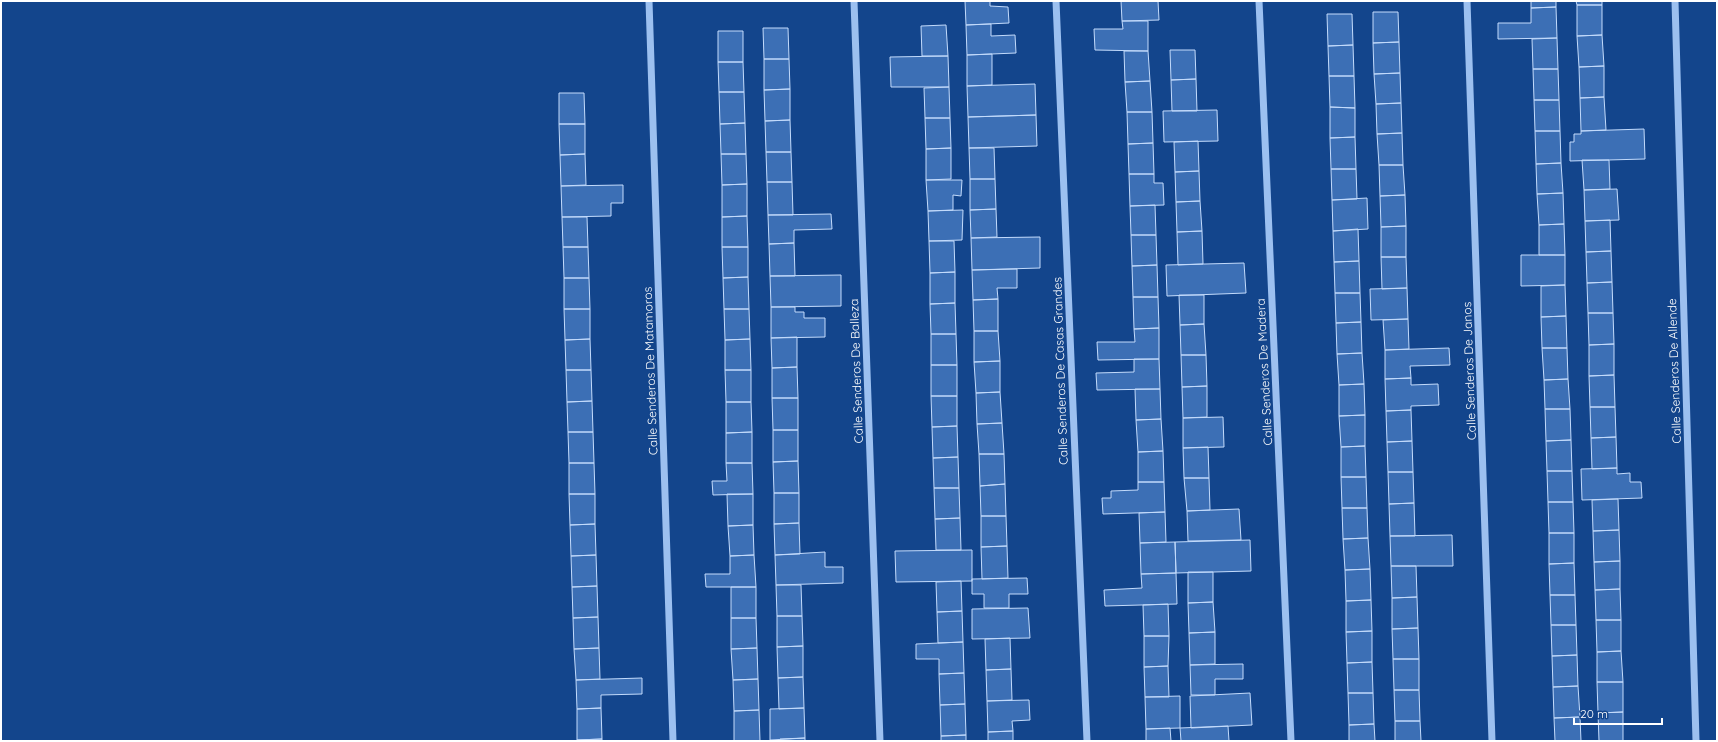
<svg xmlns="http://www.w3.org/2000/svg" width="1718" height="742" font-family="Quicksand,sans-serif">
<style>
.building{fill:#3c6fb5;stroke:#c3dbfc}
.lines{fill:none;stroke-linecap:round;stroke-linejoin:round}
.minor{stroke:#9cc0f0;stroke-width:7}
.labels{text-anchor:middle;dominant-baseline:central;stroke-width:3;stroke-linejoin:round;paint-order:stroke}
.street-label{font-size:12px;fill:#fff;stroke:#13458c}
</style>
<rect width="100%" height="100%" fill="#13458c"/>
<path class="building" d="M 965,1 L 990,1 L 990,6 L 1008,7 L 1009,23 L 966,25 Z
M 1121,1 L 1158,1 L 1159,20 L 1122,21 Z
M 1531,1 L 1556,1 L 1556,7 L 1531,8 Z
M 1576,1 L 1602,1 L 1602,5 L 1577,5 Z
M 1577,5 L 1602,5 L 1602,35 L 1577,36 Z
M 1556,7 L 1557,38 L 1498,39 L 1498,23 L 1531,23 L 1531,8 Z
M 1373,12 L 1398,12 L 1399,42 L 1373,43 Z
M 1327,14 L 1352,14 L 1353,45 L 1328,46 Z
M 1122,21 L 1148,21 L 1148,51 L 1095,50 L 1094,29 L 1123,29 Z
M 991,24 L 991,36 L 1015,35 L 1016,53 L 967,55 L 966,25 Z
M 946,25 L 948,56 L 922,56 L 921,26 Z
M 763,28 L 788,28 L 789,59 L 764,59 Z
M 718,31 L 743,31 L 743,62 L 718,62 Z
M 1602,35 L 1604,66 L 1579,67 L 1577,36 Z
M 1557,38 L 1558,69 L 1533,69 L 1532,39 Z
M 1399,42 L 1400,73 L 1374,74 L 1373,43 Z
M 1353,45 L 1354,76 L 1329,76 L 1328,46 Z
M 1170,50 L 1195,50 L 1196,79 L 1171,80 Z
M 1124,51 L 1148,51 L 1150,81 L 1125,82 Z
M 992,54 L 992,85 L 967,86 L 967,55 Z
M 948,56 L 949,87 L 891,87 L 890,57 Z
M 764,59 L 789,59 L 790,89 L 764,90 Z
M 718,62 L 743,62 L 744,92 L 719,92 Z
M 1604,66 L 1604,97 L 1580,98 L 1579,67 Z
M 1533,69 L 1558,69 L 1559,100 L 1534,100 Z
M 1400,73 L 1401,103 L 1376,104 L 1374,74 Z
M 1329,76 L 1354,76 L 1355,108 L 1330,107 Z
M 1196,79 L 1197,111 L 1172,111 L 1171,80 Z
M 1150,81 L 1152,112 L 1127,112 L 1125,82 Z
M 1035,84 L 1036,115 L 968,117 L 967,86 Z
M 949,87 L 950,118 L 925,118 L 924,88 Z
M 790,89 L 790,120 L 765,121 L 764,90 Z
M 719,92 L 744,92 L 745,123 L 720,124 Z
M 559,93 L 584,93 L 585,124 L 559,124 Z
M 1604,97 L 1606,130 L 1581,131 L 1580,98 Z
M 1534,100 L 1559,100 L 1560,131 L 1535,131 Z
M 1401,103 L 1402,133 L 1377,134 L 1376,104 Z
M 1330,107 L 1355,108 L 1355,137 L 1330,138 Z
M 1217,110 L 1218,141 L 1164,142 L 1163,111 Z
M 1127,112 L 1152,112 L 1153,143 L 1128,144 Z
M 1036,115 L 1037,146 L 969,148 L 968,117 Z
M 925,118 L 950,118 L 951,148 L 926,149 Z
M 790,120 L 791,152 L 766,152 L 765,121 Z
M 745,123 L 746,154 L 721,154 L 720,124 Z
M 559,124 L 585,124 L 585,154 L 560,155 Z
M 1644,129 L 1645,159 L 1570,161 L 1570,142 L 1574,142 L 1574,134 L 1581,134 L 1581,131 Z
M 1535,131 L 1560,131 L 1561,163 L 1536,164 Z
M 1402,133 L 1403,165 L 1379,165 L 1377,134 Z
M 1355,137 L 1356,169 L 1331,169 L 1330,138 Z
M 1198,141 L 1199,171 L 1175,172 L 1174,142 Z
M 1153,143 L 1154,174 L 1129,174 L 1128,144 Z
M 951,148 L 951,179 L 926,180 L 926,149 Z
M 969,148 L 994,148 L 995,179 L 970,179 Z
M 766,152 L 791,152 L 792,182 L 767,182 Z
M 585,154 L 586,185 L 561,186 L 560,155 Z
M 721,154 L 746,154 L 747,184 L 722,185 Z
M 1582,160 L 1609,160 L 1610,189 L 1584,190 Z
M 1561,163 L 1563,193 L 1537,194 L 1536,164 Z
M 1379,165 L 1403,165 L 1405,195 L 1380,196 Z
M 1331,169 L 1356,169 L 1357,199 L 1332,200 Z
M 1199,171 L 1200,201 L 1176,202 L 1175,172 Z
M 1129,174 L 1154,174 L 1154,183 L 1163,183 L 1164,205 L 1130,206 Z
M 970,179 L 995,179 L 996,209 L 970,210 Z
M 926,180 L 962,180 L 961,196 L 953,195 L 953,210 L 928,211 Z
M 767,182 L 792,182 L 793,215 L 768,215 Z
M 747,184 L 747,216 L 722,217 L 722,185 Z
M 623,185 L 623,203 L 611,203 L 611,216 L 562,217 L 561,186 Z
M 1617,189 L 1619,220 L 1585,221 L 1584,190 Z
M 1563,193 L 1564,224 L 1539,225 L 1537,194 Z
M 1405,195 L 1406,226 L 1381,227 L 1380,196 Z
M 1367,198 L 1368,229 L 1333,231 L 1332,200 Z
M 1200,201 L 1202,231 L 1177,232 L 1176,202 Z
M 1155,205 L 1156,235 L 1131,235 L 1130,206 Z
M 996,209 L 997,237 L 971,238 L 970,210 Z
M 963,210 L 962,240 L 929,241 L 928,211 Z
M 831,214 L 832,229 L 794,230 L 794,243 L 769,244 L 768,215 Z
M 747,216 L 748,247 L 722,247 L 722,217 Z
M 562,217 L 587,217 L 588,247 L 563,247 Z
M 1610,220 L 1611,251 L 1586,252 L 1585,221 Z
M 1564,224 L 1565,255 L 1539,255 L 1539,225 Z
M 1406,226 L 1406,257 L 1381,257 L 1381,227 Z
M 1358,229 L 1359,261 L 1334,262 L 1333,231 Z
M 1202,231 L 1203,264 L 1178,265 L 1177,232 Z
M 1131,235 L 1156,235 L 1157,265 L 1132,266 Z
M 1040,237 L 1040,268 L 972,270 L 971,238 Z
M 929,241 L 954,241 L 955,272 L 930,273 Z
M 794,243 L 795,276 L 770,276 L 769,244 Z
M 563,247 L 588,247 L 589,278 L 564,278 Z
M 722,247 L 748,247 L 748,277 L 723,278 Z
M 1611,251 L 1612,282 L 1587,283 L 1586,252 Z
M 1521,255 L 1565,255 L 1565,285 L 1521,286 Z
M 1381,257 L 1406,257 L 1407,288 L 1382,289 Z
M 1359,261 L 1360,293 L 1335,293 L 1334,262 Z
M 1244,263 L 1246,293 L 1167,296 L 1166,265 Z
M 1157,265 L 1158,297 L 1133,297 L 1132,266 Z
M 1017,269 L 1017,288 L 997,288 L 998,299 L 973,300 L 972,270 Z
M 955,272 L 955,303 L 930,304 L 930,273 Z
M 841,275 L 841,306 L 771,307 L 770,276 Z
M 748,277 L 749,309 L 724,309 L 723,278 Z
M 564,278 L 589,278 L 590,309 L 564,309 Z
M 1612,282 L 1613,313 L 1588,313 L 1587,283 Z
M 1565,285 L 1566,316 L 1541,317 L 1541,286 Z
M 1407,288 L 1408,319 L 1371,320 L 1370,289 Z
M 1335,293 L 1360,293 L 1361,322 L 1336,323 Z
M 1179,295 L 1204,295 L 1204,324 L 1180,325 Z
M 1133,297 L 1158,297 L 1159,328 L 1134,329 Z
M 998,299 L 998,331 L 974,331 L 973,300 Z
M 955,303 L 956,334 L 931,334 L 930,304 Z
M 771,307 L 795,307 L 795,312 L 804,312 L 804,318 L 825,318 L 825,337 L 771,338 Z
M 564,309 L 590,309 L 590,339 L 565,340 Z
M 724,309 L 749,309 L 750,339 L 725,340 Z
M 1588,313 L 1613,313 L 1614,344 L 1589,345 Z
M 1566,316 L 1567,348 L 1542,348 L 1541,317 Z
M 1408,319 L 1409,349 L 1385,350 L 1383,320 Z
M 1361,322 L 1362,353 L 1337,354 L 1336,323 Z
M 1204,324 L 1206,355 L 1181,355 L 1180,325 Z
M 1159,328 L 1159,359 L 1098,360 L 1097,342 L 1135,342 L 1134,329 Z
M 974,331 L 998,331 L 1000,361 L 974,362 Z
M 931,334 L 956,334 L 957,365 L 931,365 Z
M 797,337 L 797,367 L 772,368 L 771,338 Z
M 590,339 L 591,370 L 566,370 L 565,340 Z
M 750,339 L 751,370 L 725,370 L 725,340 Z
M 1614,344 L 1614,375 L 1589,376 L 1589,345 Z
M 1449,348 L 1450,365 L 1410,366 L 1411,378 L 1385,379 L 1385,350 Z
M 1542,348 L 1567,348 L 1568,379 L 1544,380 Z
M 1362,353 L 1364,384 L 1339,385 L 1337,354 Z
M 1181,355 L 1206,355 L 1207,386 L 1182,387 Z
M 1134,359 L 1159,359 L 1160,389 L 1097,390 L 1096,373 L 1134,372 Z
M 1000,361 L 1000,392 L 976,393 L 974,362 Z
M 931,365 L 957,365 L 957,396 L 931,396 Z
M 797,367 L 798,398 L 772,398 L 772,368 Z
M 566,370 L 591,370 L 592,401 L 567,402 Z
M 725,370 L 751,370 L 751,402 L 726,402 Z
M 1614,375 L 1615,407 L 1590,407 L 1589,376 Z
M 1411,378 L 1411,385 L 1438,384 L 1439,405 L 1411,406 L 1411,410 L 1386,411 L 1385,379 Z
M 1568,379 L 1570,409 L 1545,409 L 1544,380 Z
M 1364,384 L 1365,415 L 1339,416 L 1339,385 Z
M 1207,386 L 1207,417 L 1183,418 L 1182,387 Z
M 1135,389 L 1160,389 L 1161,419 L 1136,420 Z
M 1000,392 L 1002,423 L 977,424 L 976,393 Z
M 931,396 L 957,396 L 957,426 L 932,427 Z
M 772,398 L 798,398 L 798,430 L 773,430 Z
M 592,401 L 593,432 L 568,432 L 567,402 Z
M 726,402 L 751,402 L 752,432 L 726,433 Z
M 1590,407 L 1615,407 L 1616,437 L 1591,438 Z
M 1545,409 L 1570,409 L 1571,440 L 1546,441 Z
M 1411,410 L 1412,441 L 1387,442 L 1386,411 Z
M 1365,415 L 1365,446 L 1341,447 L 1339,416 Z
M 1223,417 L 1224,447 L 1183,448 L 1183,418 Z
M 1161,419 L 1163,451 L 1138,452 L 1136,420 Z
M 1002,423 L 1004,454 L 979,454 L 977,424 Z
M 957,426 L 958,457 L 933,458 L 932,427 Z
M 773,430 L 798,430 L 798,461 L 773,462 Z
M 568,432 L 593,432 L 594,463 L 569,463 Z
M 752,432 L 752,463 L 726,463 L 726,433 Z
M 1616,437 L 1617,468 L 1592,469 L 1591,438 Z
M 1571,440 L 1572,471 L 1547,471 L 1546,441 Z
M 1412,441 L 1413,472 L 1388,472 L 1387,442 Z
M 1365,446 L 1366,477 L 1341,477 L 1341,447 Z
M 1208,447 L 1209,478 L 1184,478 L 1183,448 Z
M 1163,451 L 1164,482 L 1138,482 L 1138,452 Z
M 979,454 L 1004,454 L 1005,484 L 980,486 Z
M 958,457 L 959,488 L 934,488 L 933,458 Z
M 798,461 L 799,493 L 774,493 L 773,462 Z
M 569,463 L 594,463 L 595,494 L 569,494 Z
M 726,463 L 752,463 L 753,494 L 713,495 L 712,481 L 727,481 Z
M 1617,468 L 1617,474 L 1630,473 L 1630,482 L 1641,482 L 1642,498 L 1582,500 L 1581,469 Z
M 1547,471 L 1572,471 L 1573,502 L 1548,502 Z
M 1388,472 L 1413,472 L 1414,503 L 1389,504 Z
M 1341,477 L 1366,477 L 1367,508 L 1342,508 Z
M 1184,478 L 1209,478 L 1210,510 L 1187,511 Z
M 1138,482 L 1164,482 L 1165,512 L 1103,514 L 1102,498 L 1111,498 L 1111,491 L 1138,490 Z
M 1005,484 L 1006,516 L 981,516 L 980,486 Z
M 934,488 L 959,488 L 960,518 L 935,519 Z
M 774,493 L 799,493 L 799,523 L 774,524 Z
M 569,494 L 595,494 L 595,524 L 570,525 Z
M 727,494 L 753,494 L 753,525 L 728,526 Z
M 1618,499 L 1619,530 L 1593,531 L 1592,500 Z
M 1548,502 L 1573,502 L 1574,533 L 1549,533 Z
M 1414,503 L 1415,536 L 1390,536 L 1389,504 Z
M 1342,508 L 1367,508 L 1368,538 L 1343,539 Z
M 1239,509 L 1241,540 L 1188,541 L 1187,511 Z
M 1165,512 L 1166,542 L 1140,543 L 1139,513 Z
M 981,516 L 1006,516 L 1007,546 L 981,547 Z
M 960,518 L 961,550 L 936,550 L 935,519 Z
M 799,523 L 800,554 L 775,555 L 774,524 Z
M 595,524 L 596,555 L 571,556 L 570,525 Z
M 753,525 L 754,555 L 730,556 L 728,526 Z
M 1619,530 L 1620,561 L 1594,562 L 1593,531 Z
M 1549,533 L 1574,533 L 1574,563 L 1549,564 Z
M 1452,535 L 1453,566 L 1391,566 L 1390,536 Z
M 1368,538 L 1370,569 L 1345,570 L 1343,539 Z
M 1250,540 L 1251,571 L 1176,573 L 1175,542 Z
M 1175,542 L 1176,573 L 1141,574 L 1140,543 Z
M 1007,546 L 1008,578 L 982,579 L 981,547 Z
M 972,550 L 972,581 L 896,582 L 895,551 Z
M 825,552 L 825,567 L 843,567 L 843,583 L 776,585 L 775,555 Z
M 596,555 L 597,586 L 572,587 L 571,556 Z
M 754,555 L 756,587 L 706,587 L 705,574 L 730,574 L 730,556 Z
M 1620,561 L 1620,589 L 1595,590 L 1594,562 Z
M 1574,563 L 1575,595 L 1550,595 L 1549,564 Z
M 1391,566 L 1416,566 L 1417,597 L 1392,598 Z
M 1370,569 L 1371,600 L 1346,601 L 1345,570 Z
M 1188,572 L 1213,572 L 1213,602 L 1188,603 Z
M 1176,573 L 1177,604 L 1105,606 L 1104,590 L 1142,588 L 1141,574 Z
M 1027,578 L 1028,594 L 1009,594 L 1009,608 L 984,608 L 984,594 L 972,594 L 972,579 Z
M 961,581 L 962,611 L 937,612 L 936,582 Z
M 776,585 L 801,585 L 802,616 L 777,616 Z
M 597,586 L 598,617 L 573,618 L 572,587 Z
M 731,587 L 756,587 L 756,618 L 731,618 Z
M 1620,589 L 1621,620 L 1596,620 L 1595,590 Z
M 1550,595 L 1575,595 L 1576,625 L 1551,625 Z
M 1417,597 L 1418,628 L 1392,629 L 1392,598 Z
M 1371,600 L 1372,631 L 1346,632 L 1346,601 Z
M 1213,602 L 1215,632 L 1189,633 L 1188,603 Z
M 1168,604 L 1169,636 L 1144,636 L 1143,605 Z
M 1028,608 L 1030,638 L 972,639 L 972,609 Z
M 962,611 L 963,642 L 938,643 L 937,612 Z
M 777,616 L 802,616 L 803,646 L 777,647 Z
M 598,617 L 599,648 L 574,649 L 573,618 Z
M 731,618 L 756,618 L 757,648 L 731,649 Z
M 1596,620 L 1621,620 L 1621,651 L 1597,652 Z
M 1551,625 L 1576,625 L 1577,655 L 1552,656 Z
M 1418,628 L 1419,659 L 1393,659 L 1392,629 Z
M 1372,631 L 1372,662 L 1347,663 L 1346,632 Z
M 1215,632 L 1215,664 L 1190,665 L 1189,633 Z
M 1144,636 L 1169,636 L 1168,666 L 1144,667 Z
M 1010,638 L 1011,669 L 986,670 L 985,639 Z
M 963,642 L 964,673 L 939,674 L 939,659 L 916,659 L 916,644 Z
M 803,646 L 803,677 L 778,678 L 777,647 Z
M 599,648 L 600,679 L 576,680 L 574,649 Z
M 757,648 L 758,679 L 733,680 L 731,649 Z
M 1621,651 L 1623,682 L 1597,682 L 1597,652 Z
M 1577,655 L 1578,686 L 1553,687 L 1552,656 Z
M 1393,659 L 1419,659 L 1419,690 L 1394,690 Z
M 1372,662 L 1373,693 L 1348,693 L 1347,663 Z
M 1243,664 L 1243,679 L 1215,679 L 1215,695 L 1191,695 L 1190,665 Z
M 1168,666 L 1169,697 L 1145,697 L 1144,667 Z
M 1011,669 L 1012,700 L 987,701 L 986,670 Z
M 964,673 L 965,704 L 940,705 L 939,674 Z
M 803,677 L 804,708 L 779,709 L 778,678 Z
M 642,678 L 642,694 L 601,695 L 601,708 L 577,709 L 576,680 Z
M 758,679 L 759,710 L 734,711 L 733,680 Z
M 1597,682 L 1623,682 L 1623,712 L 1598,713 Z
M 1578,686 L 1580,717 L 1554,718 L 1553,687 Z
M 1394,690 L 1419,690 L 1420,721 L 1395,721 Z
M 1250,693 L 1252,725 L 1191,728 L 1190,696 Z
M 1348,693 L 1373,693 L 1374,724 L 1349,725 Z
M 1180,696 L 1180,728 L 1146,729 L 1145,697 Z
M 1029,700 L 1030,720 L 1012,721 L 1013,731 L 988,732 L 987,701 Z
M 965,704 L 966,735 L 941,736 L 940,705 Z
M 601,708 L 602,739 L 577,740 L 577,709 Z
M 804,708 L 805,738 L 770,740 L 770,709 Z
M 759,710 L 760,741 L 734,741 L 734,711 Z
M 1623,712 L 1623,741 L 1599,741 L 1598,713 Z
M 1580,717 L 1581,741 L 1555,741 L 1554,718 Z
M 1395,721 L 1420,721 L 1421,741 L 1395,741 Z
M 1374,724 L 1375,741 L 1349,741 L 1349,725 Z
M 1228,726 L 1229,741 L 1181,741 L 1180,728 Z
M 1170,728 L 1171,741 L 1146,741 L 1146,729 Z
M 1013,731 L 1013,741 L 988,741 L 988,732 Z
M 966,735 L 966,741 L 941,741 L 941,736 Z
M 805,738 L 805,741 L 780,741 L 780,739 Z
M 602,739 L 602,741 L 577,741 L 577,740 Z"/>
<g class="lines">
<path class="minor" d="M 649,1 L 673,741
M 854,1 L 880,741
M 1056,1 L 1087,741
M 1259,1 L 1291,741
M 1467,1 L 1492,741
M 1675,1 L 1696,741"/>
</g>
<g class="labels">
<g class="street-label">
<text transform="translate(650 371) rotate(-92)">Calle Senderos De Matamoros</text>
<text transform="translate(856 371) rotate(-92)">Calle Senderos De Balleza</text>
<text transform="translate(1060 371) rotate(-92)">Calle Senderos De Casas Grandes</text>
<text transform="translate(1469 371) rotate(-92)">Calle Senderos De Janos</text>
<text transform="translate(1674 371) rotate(-92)">Calle Senderos De Allende</text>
<text transform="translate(1264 372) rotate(-93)">Calle Senderos De Madera</text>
</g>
</g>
<rect width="1718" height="742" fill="none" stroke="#ffffff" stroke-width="4"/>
<path d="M1574 718v6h88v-6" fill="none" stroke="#ffffff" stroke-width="2"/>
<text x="1580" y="718" font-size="12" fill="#ffffff" stroke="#13458c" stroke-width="3" paint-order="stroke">20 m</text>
</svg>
